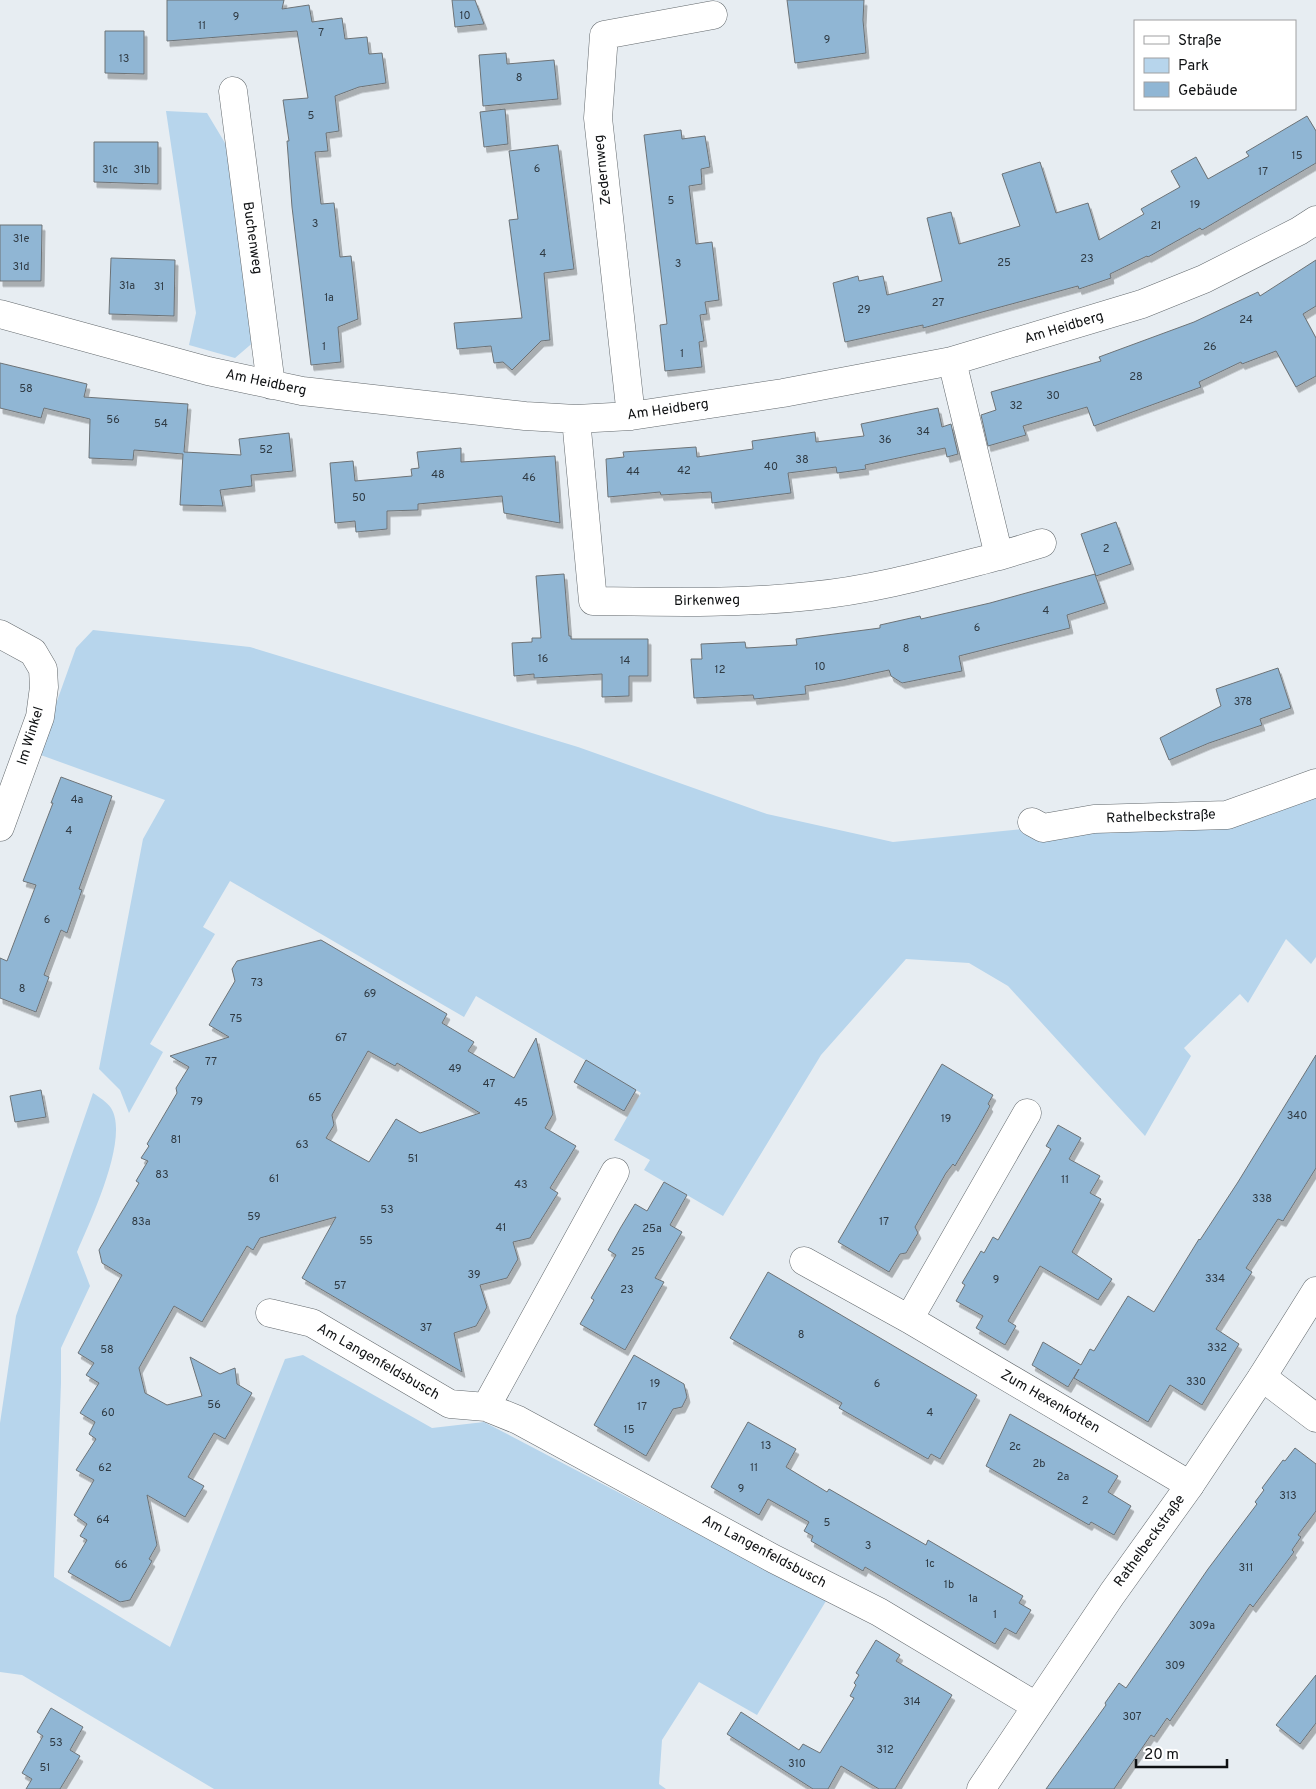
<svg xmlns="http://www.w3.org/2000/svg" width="1316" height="1789" font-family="Overpass,sans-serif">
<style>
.green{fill:#b7d5ec}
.building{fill:#90b6d4;stroke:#6d7377;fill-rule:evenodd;filter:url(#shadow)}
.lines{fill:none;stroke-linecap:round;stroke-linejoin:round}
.minor-casing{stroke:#63696d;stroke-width:29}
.tertiary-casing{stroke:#63696d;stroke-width:29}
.minor{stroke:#fff;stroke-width:28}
.tertiary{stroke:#fff;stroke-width:28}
.labels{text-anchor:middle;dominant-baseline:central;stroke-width:5;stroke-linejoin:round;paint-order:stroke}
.number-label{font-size:11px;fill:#2f3a43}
.street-label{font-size:14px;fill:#0f1113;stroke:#fff}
</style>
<defs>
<filter id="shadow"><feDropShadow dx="3" dy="5.5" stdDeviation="0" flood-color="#0004"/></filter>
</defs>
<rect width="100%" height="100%" fill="#e7edf2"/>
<path class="green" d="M 166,111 L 207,113 L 231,153 L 256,340 L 235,358 L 189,345 L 196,313 Z
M 93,630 L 250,647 L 578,747 L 767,814 L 893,842 L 1105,821 L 1228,818 L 1316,786 L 1316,957 L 1311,964 L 1286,939 L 1248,1003 L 1240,994 L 1184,1048 L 1191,1056 L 1145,1136 L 1008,986 L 969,963 L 906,959 L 821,1055 L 723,1216 L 644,1170 L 650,1160 L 614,1140 L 641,1093 L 476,996 L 464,1017 L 230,881 L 203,927 L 215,934 L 150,1044 L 163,1052 L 129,1113 L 120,1090 L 99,1069 L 143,839 L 165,800 L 38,754 L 76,648 Z
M 93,1093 C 99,1097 107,1102 111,1108 C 130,1138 90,1221 77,1252 L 90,1286 L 61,1348 L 61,1383 L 54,1577 L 170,1647 L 285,1359 L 303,1355 L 432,1428 L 484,1422 L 826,1601 L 757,1715 L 699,1682 L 662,1740 L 659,1784 L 666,1789 L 214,1789 L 22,1675 L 0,1672 L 0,1423 L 16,1316 Z"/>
<path class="building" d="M 167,0 L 284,0 L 282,9 L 309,5 L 312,22 L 342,18 L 345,39 L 367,37 L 369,54 L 382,53 L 386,83 L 359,87 L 335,96 L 339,131 L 326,133 L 328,151 L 315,152 L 321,204 L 334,203 L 340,257 L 351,256 L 358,319 L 338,327 L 341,362 L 311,365 L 292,207 L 287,141 L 289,141 L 283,100 L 308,98 L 297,31 L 167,41 Z
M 452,0 L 475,0 L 484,24 L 455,27 Z
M 787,0 L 864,0 L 863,20 L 866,53 L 795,63 Z
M 105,31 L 144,31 L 144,74 L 105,73 Z
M 506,53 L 507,64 L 554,60 L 558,99 L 483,106 L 479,55 Z
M 505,109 L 508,144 L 484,147 L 480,112 Z
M 1307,116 L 1316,131 L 1316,163 L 1202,230 L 1200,228 L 1148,257 L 1147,256 L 1110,274 L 1111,278 L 1079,289 L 1078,286 L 923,328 L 923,325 L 845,342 L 833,283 L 858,276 L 859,281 L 883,276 L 887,295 L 942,281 L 927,218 L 951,212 L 959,244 L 1020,226 L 1002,174 L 1040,162 L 1056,213 L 1088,203 L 1099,240 L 1144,214 L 1141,209 L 1180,187 L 1171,171 L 1196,157 L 1208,179 L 1249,156 L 1246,152 Z
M 681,130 L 682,139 L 705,136 L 710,167 L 701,169 L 702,184 L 689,186 L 696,244 L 712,242 L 719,300 L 705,302 L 707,314 L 700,315 L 704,341 L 699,342 L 702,367 L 665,371 L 660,325 L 667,324 L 644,135 Z
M 94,142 L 158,142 L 158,184 L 94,182 Z
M 558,145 L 574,269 L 544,273 L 550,340 L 541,341 L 512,370 L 503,362 L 494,363 L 491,346 L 457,349 L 454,323 L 522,318 L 509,220 L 518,219 L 509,151 Z
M 0,225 L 42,225 L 41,281 L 0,281 Z
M 111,258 L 175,260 L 174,316 L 109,314 Z
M 1316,260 L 1316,306 L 1303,314 L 1316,338 L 1316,376 L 1296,387 L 1276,351 L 1242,364 L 1241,362 L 1199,382 L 1201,387 L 1094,426 L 1087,407 L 1023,426 L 1026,435 L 988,446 L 981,415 L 996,410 L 991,392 L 1101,361 L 1099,357 L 1194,322 L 1258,292 L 1260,296 Z
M 0,363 L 87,384 L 84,397 L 188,404 L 184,452 L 241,455 L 239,439 L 289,433 L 293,471 L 251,475 L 252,486 L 220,490 L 223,506 L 180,505 L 183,454 L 134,450 L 133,460 L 89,458 L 90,419 L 44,408 L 41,418 L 0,408 Z
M 938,408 L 942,427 L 951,424 L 958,454 L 947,457 L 945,448 L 865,465 L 866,469 L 837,473 L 836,467 L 788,473 L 791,493 L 712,503 L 711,492 L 661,495 L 660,492 L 608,497 L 606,459 L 624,457 L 623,452 L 696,447 L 697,457 L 753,449 L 752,441 L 815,432 L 816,442 L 864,436 L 861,424 Z
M 461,448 L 461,462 L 555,456 L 560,523 L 504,513 L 502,496 L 418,504 L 418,510 L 387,511 L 387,529 L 356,532 L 355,521 L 335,523 L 330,463 L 353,461 L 355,481 L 412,476 L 411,469 L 419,468 L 417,452 Z
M 1116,522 L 1131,564 L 1096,576 L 1081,534 Z
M 564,574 L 569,636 L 571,636 L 571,639 L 648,639 L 648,676 L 629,676 L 629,696 L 602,697 L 602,674 L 534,678 L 534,674 L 514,676 L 512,643 L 532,642 L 532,638 L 541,638 L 536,576 Z
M 1095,574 L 1105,603 L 1067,615 L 1070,628 L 959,656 L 962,671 L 902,683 L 891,676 L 889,670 L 842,680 L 805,686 L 806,694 L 754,699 L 753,695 L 694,698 L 691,659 L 702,659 L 701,644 L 745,642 L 746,648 L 797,645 L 796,639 L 880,628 L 880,625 L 920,616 L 921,619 L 990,603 Z
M 1278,668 L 1291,708 L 1260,719 L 1262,725 L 1209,743 L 1169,760 L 1160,738 L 1221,706 L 1216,689 Z
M 61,777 L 112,796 L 79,889 L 82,890 L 67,933 L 61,930 L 44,975 L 49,977 L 36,1012 L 0,998 L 0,958 L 7,961 L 36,885 L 23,881 L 53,803 L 51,803 Z
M 321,940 L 447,1014 L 442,1023 L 474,1042 L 468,1051 L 514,1078 L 536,1038 L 553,1114 L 545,1128 L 576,1146 L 550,1188 L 558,1193 L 530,1238 L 513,1242 L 518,1259 L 507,1278 L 480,1285 L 487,1307 L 476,1326 L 454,1333 L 462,1372 L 302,1278 L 336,1217 L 260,1238 L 253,1250 L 247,1246 L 202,1322 L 174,1306 L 139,1368 L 145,1393 L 167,1405 L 202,1396 L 190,1357 L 220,1374 L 235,1368 L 237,1384 L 252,1393 L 225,1439 L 214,1433 L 188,1477 L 204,1486 L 185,1517 L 147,1495 L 157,1545 L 149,1559 L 152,1561 L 130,1600 L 120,1602 L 68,1572 L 87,1540 L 80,1536 L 87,1524 L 74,1515 L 94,1480 L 76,1470 L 96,1439 L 89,1434 L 95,1422 L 80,1413 L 99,1383 L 86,1375 L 94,1363 L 78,1353 L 122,1275 L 102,1263 L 99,1250 L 139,1183 L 136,1181 L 148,1161 L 141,1158 L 149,1146 L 147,1144 L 177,1093 L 176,1088 L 189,1067 L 170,1056 L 229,1037 L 209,1025 L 235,981 L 232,969 L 237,961 ZM 368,1051 L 395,1066 L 397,1063 L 480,1113 L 420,1133 L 396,1119 L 369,1162 L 326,1138 L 334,1125 L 332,1115 Z
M 1316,1055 L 1316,1168 L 1283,1221 L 1278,1219 L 1246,1268 L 1252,1272 L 1216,1329 L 1239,1344 L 1202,1405 L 1170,1385 L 1148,1422 L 1074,1378 L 1079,1369 L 1068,1387 L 1032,1365 L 1043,1342 L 1081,1365 L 1090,1349 L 1094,1351 L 1128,1296 L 1154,1312 L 1199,1239 L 1200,1240 L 1238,1182 Z
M 586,1060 L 636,1090 L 624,1111 L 574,1082 Z
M 942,1064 L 993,1095 L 988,1104 L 990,1106 L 977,1129 L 955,1166 L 953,1164 L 946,1173 L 915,1227 L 918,1233 L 906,1253 L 900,1254 L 889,1272 L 838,1242 Z
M 41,1090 L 46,1117 L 15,1122 L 10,1096 Z
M 1058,1125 L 1081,1138 L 1069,1159 L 1100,1176 L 1090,1193 L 1101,1199 L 1072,1252 L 1112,1279 L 1098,1300 L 1040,1266 L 1008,1321 L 1016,1326 L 1005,1345 L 976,1328 L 983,1316 L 956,1301 L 965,1285 L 962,1283 L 981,1251 L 984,1253 L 993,1237 L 998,1240 L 1051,1149 L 1046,1146 Z
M 664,1182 L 687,1195 L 670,1225 L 682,1232 L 655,1278 L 664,1282 L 625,1350 L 580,1324 L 594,1300 L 591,1298 L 616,1255 L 608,1250 L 621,1227 L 635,1204 L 647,1211 Z
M 768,1272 L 977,1395 L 940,1459 L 931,1454 L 928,1459 L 839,1408 L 842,1403 L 730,1338 Z
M 634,1355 L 684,1384 L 687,1397 L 682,1407 L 673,1409 L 646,1456 L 594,1425 Z
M 1010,1414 L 1118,1476 L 1108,1492 L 1131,1506 L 1114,1535 L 1091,1522 L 1089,1525 L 986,1466 Z
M 748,1422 L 796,1449 L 786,1467 L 827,1492 L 829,1489 L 926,1545 L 928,1540 L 1023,1596 L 1019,1603 L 1031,1610 L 1016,1634 L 1005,1628 L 995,1644 L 865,1567 L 863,1571 L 811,1541 L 813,1536 L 804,1531 L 809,1522 L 768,1499 L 759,1515 L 711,1487 Z
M 1295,1448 L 1316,1464 L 1316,1511 L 1298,1535 L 1301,1537 L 1292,1550 L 1294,1552 L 1253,1607 L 1250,1604 L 1170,1721 L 1167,1718 L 1154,1737 L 1151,1735 L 1114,1789 L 1046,1789 L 1106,1705 L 1105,1703 L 1119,1683 L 1126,1688 L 1208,1569 L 1257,1504 L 1255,1502 L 1264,1490 L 1262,1488 L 1283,1460 L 1285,1461 Z
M 876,1640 L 900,1655 L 896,1661 L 952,1695 L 895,1789 L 879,1789 L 841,1766 L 828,1789 L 813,1789 L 727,1734 L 741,1712 L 799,1750 L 803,1744 L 820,1753 L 854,1698 L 850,1696 L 856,1685 L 854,1683 L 859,1675 L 856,1673 Z
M 1316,1675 L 1316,1723 L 1300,1744 L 1276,1725 Z
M 51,1708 L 83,1727 L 70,1750 L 80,1756 L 60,1789 L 26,1789 L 32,1779 L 22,1773 L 43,1736 L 37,1732 Z"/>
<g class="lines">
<defs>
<path id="minor" d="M 233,91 L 271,385
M 0,314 L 208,371 L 302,391 L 525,416 L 576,419 L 631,416 L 783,393 L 952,361 L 1142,304 L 1204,279 L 1299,231 L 1316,220
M 631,416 L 598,118 L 604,35 L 713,15
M 576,419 L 593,601 C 666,602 738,604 810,596 C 874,590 937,572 999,556 L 952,361
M 999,556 L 1042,543
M 0,634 L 33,652 L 43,669 L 44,687 L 40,717 L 0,827
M 1032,822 L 1043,828 L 1094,819 L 1227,815 L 1316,783
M 804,1261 L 909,1319 L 1190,1485
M 270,1313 L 312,1323 L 450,1404 L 486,1407 L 518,1420 L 774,1559 L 879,1612 L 1036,1706
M 909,1319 L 1027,1113
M 1262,1377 L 1316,1418
M 486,1407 L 615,1172"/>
<path id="tertiary" d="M 981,1789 L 1112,1594 L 1190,1485 L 1262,1377 L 1316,1291"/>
</defs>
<use href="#minor" class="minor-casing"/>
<use href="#tertiary" class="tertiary-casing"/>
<use href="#minor" class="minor"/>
<use href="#tertiary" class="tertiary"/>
</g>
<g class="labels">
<g class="number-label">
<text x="465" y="16">10</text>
<text x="236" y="17">9</text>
<text x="202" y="26">11</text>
<text x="321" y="33">7</text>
<text x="827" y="40">9</text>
<text x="124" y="59">13</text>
<text x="519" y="78">8</text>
<text x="311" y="116">5</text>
<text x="1297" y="156">15</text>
<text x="537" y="169">6</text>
<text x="110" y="170">31c</text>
<text x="142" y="170">31b</text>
<text x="1263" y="172">17</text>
<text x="671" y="201">5</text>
<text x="1195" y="205">19</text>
<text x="315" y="224">3</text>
<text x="1156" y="226">21</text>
<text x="21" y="239">31e</text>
<text x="543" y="254">4</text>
<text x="1087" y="259">23</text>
<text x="1004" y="263">25</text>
<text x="678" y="264">3</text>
<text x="21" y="267">31d</text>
<text x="127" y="286">31a</text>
<text x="159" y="287">31</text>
<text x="329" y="298">1a</text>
<text x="938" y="303">27</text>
<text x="864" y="310">29</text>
<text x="1246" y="320">24</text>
<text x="324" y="347">1</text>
<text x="1210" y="347">26</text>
<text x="682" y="354">1</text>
<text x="1136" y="377">28</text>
<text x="26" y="389">58</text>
<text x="1053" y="396">30</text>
<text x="1016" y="406">32</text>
<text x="113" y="420">56</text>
<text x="161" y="424">54</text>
<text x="923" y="432">34</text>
<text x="885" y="440">36</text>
<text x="266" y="450">52</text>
<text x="802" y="460">38</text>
<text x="771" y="467">40</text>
<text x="684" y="471">42</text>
<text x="633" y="472">44</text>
<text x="438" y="475">48</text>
<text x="529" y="478">46</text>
<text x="359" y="498">50</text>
<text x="1106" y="549">2</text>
<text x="1046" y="611">4</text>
<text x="977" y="628">6</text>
<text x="906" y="649">8</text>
<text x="543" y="659">16</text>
<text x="625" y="661">14</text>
<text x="820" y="667">10</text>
<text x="720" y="670">12</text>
<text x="1243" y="702">378</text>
<text x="77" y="800">4a</text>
<text x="69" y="831">4</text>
<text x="47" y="920">6</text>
<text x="257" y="983">73</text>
<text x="22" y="989">8</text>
<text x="370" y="994">69</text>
<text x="236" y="1019">75</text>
<text x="341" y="1038">67</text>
<text x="211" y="1062">77</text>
<text x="455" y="1069">49</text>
<text x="489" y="1084">47</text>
<text x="315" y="1098">65</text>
<text x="197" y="1102">79</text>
<text x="521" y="1103">45</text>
<text x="1297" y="1116">340</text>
<text x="946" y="1119">19</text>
<text x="176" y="1140">81</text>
<text x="302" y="1145">63</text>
<text x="413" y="1159">51</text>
<text x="162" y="1175">83</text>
<text x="274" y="1179">61</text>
<text x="1065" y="1180">11</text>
<text x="521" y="1185">43</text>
<text x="1262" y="1199">338</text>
<text x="387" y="1210">53</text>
<text x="254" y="1217">59</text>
<text x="141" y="1222">83a</text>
<text x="884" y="1222">17</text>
<text x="501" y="1228">41</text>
<text x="652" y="1229">25a</text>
<text x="366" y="1241">55</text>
<text x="638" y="1252">25</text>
<text x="474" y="1275">39</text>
<text x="1215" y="1279">334</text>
<text x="996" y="1280">9</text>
<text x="340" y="1286">57</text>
<text x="627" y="1290">23</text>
<text x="426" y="1328">37</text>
<text x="801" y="1335">8</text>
<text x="1217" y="1348">332</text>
<text x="107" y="1350">58</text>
<text x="1196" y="1382">330</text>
<text x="655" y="1384">19</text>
<text x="877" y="1384">6</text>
<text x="214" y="1405">56</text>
<text x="642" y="1407">17</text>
<text x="108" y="1413">60</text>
<text x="930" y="1413">4</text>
<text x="629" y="1430">15</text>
<text x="766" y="1446">13</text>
<text x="1015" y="1447">2c</text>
<text x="1039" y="1464">2b</text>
<text x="105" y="1468">62</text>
<text x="754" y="1468">11</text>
<text x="1063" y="1477">2a</text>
<text x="741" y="1489">9</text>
<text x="1288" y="1496">313</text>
<text x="1085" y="1501">2</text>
<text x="103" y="1520">64</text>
<text x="827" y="1523">5</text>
<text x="868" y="1546">3</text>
<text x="930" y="1564">1c</text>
<text x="121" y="1565">66</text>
<text x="1246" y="1568">311</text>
<text x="949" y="1585">1b</text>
<text x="973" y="1599">1a</text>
<text x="995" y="1615">1</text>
<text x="1202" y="1626">309a</text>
<text x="1175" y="1666">309</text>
<text x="912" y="1702">314</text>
<text x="1132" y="1717">307</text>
<text x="56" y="1743">53</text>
<text x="885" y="1750">312</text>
<text x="797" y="1764">310</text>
<text x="45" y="1768">51</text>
</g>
<g class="street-label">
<text transform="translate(603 170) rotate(-96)">Zedernweg</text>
<text transform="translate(252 238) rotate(82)">Buchenweg</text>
<text transform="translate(1064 328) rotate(-17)">Am Heidberg</text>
<text transform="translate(266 383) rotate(12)">Am Heidberg</text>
<text transform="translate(668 410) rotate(-8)">Am Heidberg</text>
<text transform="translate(707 601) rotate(-1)">Birkenweg</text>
<text transform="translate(31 736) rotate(-73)">Im Winkel</text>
<text transform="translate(1161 817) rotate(-2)">Rathelbeckstraße</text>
<text transform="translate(378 1362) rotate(30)">Am Langenfeldsbusch</text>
<text transform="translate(1050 1402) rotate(30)">Zum Hexenkotten</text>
<text transform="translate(1150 1541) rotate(-54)">Rathelbeckstraße</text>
<text transform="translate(764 1552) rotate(28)">Am Langenfeldsbusch</text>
</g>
</g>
<rect x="1134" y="20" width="162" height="90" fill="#ffffff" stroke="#9fa0a1"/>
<rect x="1144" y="36" width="25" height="8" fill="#ffffff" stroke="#9fa0a1"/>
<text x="1178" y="45" font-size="15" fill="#0f1113">Straße</text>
<rect x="1144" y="58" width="25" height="15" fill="#b7d5ec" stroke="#9fa0a1"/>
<text x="1178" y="70" font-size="15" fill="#0f1113">Park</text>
<rect x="1144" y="82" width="25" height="15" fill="#90b6d4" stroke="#9fa0a1"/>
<text x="1178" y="95" font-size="15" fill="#0f1113">Gebäude</text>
<path d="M1136 1759v8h91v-8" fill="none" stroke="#0f1113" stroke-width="2.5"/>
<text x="1144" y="1759" font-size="15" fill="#0f1113" stroke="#ffffff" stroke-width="4" paint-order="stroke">20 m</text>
</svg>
